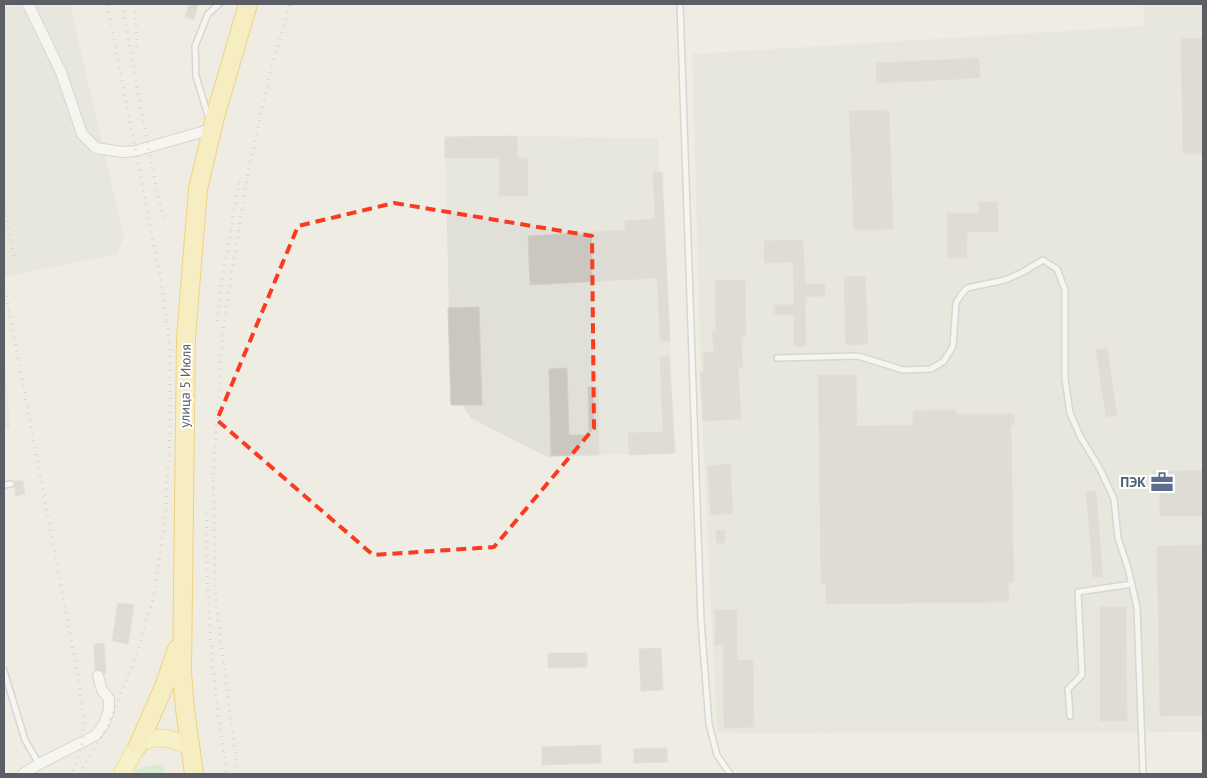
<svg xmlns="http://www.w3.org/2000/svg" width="1207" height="778" font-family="'PT Sans',sans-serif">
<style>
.industrial{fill:#e0dfd8}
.green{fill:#bde9bf}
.building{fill:#cbc7c0;stroke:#d5cfc1}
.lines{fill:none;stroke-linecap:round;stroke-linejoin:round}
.service-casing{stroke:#b8bbc1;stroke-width:8}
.minor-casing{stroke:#b8bbc1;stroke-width:12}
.primary-casing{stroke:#fed54e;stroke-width:19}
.trunk-casing{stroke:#f3b200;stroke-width:20}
.service{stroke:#fff;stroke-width:5}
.minor{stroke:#fff;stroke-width:10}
.primary{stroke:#fff5a9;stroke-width:16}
.trunk{stroke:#ffee9a;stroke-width:18}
.rail{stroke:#b5b6b6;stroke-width:3;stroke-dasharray:1 6;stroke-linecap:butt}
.marked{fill:none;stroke:#f93b20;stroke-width:4;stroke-dasharray:10 6;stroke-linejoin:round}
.labels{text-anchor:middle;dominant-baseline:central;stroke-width:4;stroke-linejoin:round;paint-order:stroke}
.street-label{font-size:14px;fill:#5b5f65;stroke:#fff}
.service-label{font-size:14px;font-weight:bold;fill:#4e5e75;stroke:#fff;text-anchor:end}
</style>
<rect width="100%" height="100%" fill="#efede3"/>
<path class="industrial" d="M 4,4 L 70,4 L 124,237 L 117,254 L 4,277 Z
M 1143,4 L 1203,4 L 1203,732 L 717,733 L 702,420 L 692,54 L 1144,26 Z
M 517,136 L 659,138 L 659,171 L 662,172 L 675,453 L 552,456 L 549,458 L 471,418 L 462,405 L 451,405 L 445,137 Z
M 4,352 L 10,428 L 4,431 Z"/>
<path class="green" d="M 153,765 L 163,765 L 165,774 L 134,774 L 137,769 Z"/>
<path class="building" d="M 189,4 L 198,4 L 194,20 L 185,17 Z
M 1203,38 L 1203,154 L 1183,154 L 1181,39 Z
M 979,58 L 980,78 L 877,83 L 876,63 Z
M 889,110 L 893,229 L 854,230 L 849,111 Z
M 517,136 L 518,158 L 528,158 L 528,196 L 499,196 L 499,158 L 445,158 L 445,137 Z
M 653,172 L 662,172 L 670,341 L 660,341 L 657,278 L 530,285 L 528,236 L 625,230 L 625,221 L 655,219 Z
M 979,202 L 998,202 L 998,232 L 967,232 L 967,258 L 947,258 L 947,213 L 979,213 Z
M 803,240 L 805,284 L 825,284 L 825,296 L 805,297 L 806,346 L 794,346 L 794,315 L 774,314 L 774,305 L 794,305 L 793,262 L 764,263 L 764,241 Z
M 865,276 L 868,344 L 846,345 L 844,277 Z
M 715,280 L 745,280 L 746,337 L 741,337 L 743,367 L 738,368 L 741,419 L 703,421 L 700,372 L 704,372 L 703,353 L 714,352 L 712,332 L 716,331 Z
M 479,307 L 482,405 L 451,405 L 448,308 Z
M 1107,348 L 1117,415 L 1106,417 L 1096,350 Z
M 669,356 L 675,453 L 629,455 L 628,433 L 663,432 L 660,357 Z
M 567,368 L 569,435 L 589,435 L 588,387 L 598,387 L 599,455 L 551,456 L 549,369 Z
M 818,375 L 856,375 L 857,426 L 913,425 L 913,411 L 956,410 L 956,414 L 1014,414 L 1015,425 L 1011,425 L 1014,582 L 1008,582 L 1009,602 L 826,604 L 826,584 L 821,584 Z
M 730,464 L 733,513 L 711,515 L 707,466 Z
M 1203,470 L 1203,516 L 1160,516 L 1160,491 L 1154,491 L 1153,472 Z
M 15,481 L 23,481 L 25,494 L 15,496 Z
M 1086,491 L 1096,491 L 1103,577 L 1093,577 Z
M 716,530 L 725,530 L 724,543 L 716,543 Z
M 1203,545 L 1203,715 L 1160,716 L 1157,546 Z
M 118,603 L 134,605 L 128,644 L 112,641 Z
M 1100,607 L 1126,607 L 1127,721 L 1100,721 Z
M 715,610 L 737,610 L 737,660 L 753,660 L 754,727 L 724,728 L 723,645 L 715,645 Z
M 104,643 L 106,674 L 104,674 L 100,670 L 95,670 L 94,644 Z
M 661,648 L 663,690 L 641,691 L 639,649 Z
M 548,653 L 587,653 L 587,667 L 548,668 Z
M 601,745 L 601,763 L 542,765 L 542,747 Z
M 667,748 L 667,762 L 634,763 L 634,749 Z"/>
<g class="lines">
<defs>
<path id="service" d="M 680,4 L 701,621 L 709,724 L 717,755 L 730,774
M 209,119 L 196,76 L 195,46 L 208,14 L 219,4
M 777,358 L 858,356 L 903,370 L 931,369 L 944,361 L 953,346 L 956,303 L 961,295 L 967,288 L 1005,280 L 1023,272 L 1043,260 L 1057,269 L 1065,290 L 1065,379 L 1070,413 L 1080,436 L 1100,469 L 1114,499 L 1118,538 L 1128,568 L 1137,607 L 1143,774
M 4,485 L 11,484
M 4,671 L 25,740 L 39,764
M 1070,716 L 1068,689 L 1082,675 L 1078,592 L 1132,584"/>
<path id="minor" d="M 28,4 L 61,72 L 82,134 L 96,148 L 123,152 L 135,151 L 212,129
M 23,774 L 39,764 L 96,735 L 104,724 L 109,710 L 109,699 L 102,690 L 98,676"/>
<path id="primary" d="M 122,774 C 127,766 131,754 138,746 C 151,732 176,739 190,747"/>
<path id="trunk" d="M 138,746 L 165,684 L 177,649
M 194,774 L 185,709 L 182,673 L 186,338 L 198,189 L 215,117 L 248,4"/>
</defs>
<use href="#service" class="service-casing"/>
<use href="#minor" class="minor-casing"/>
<use href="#primary" class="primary-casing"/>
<use href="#trunk" class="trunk-casing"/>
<use href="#service" class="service"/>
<use href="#minor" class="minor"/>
<use href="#primary" class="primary"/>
<use href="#trunk" class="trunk"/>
<path class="rail" d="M 122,4 L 148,146 L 163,218
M 135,4 L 137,51
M 4,207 L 14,256
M 5,289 L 77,671 L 83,715 L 83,741 L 72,774
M 217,321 L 222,280 L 240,178
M 207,513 C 205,601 213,688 227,774
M 79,774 L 108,726 L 137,653 L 154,595 L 165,519 L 170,431 L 170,347 L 161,281 L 107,4
M 238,774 L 216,605 L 213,477 L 223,328 L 248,172 L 272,65 L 290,4"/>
</g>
<path d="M0 0H1207V778H0ZM 394,203 L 592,236 L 594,428 L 494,547 L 373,555 L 217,420 L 298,226 Z" fill="#efede3" fill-opacity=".55" fill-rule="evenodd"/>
<path class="marked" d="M 394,203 L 592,236 L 594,428 L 494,547 L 373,555 L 217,420 L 298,226 Z"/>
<defs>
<symbol id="office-bare" viewBox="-9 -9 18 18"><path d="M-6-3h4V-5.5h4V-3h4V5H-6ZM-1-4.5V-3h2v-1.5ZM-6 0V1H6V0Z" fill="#5c6f8a" stroke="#fff" stroke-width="2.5" paint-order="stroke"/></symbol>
</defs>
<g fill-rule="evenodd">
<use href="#office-bare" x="1146" y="466" width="32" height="32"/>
</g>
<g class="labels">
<g class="street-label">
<text transform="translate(185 386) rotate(-89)">улица 5 Июля</text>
</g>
<g class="service-label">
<text x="1146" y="482">ПЭК</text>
</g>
</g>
<rect width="1207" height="778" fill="none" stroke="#5b5f65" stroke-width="10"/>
</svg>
